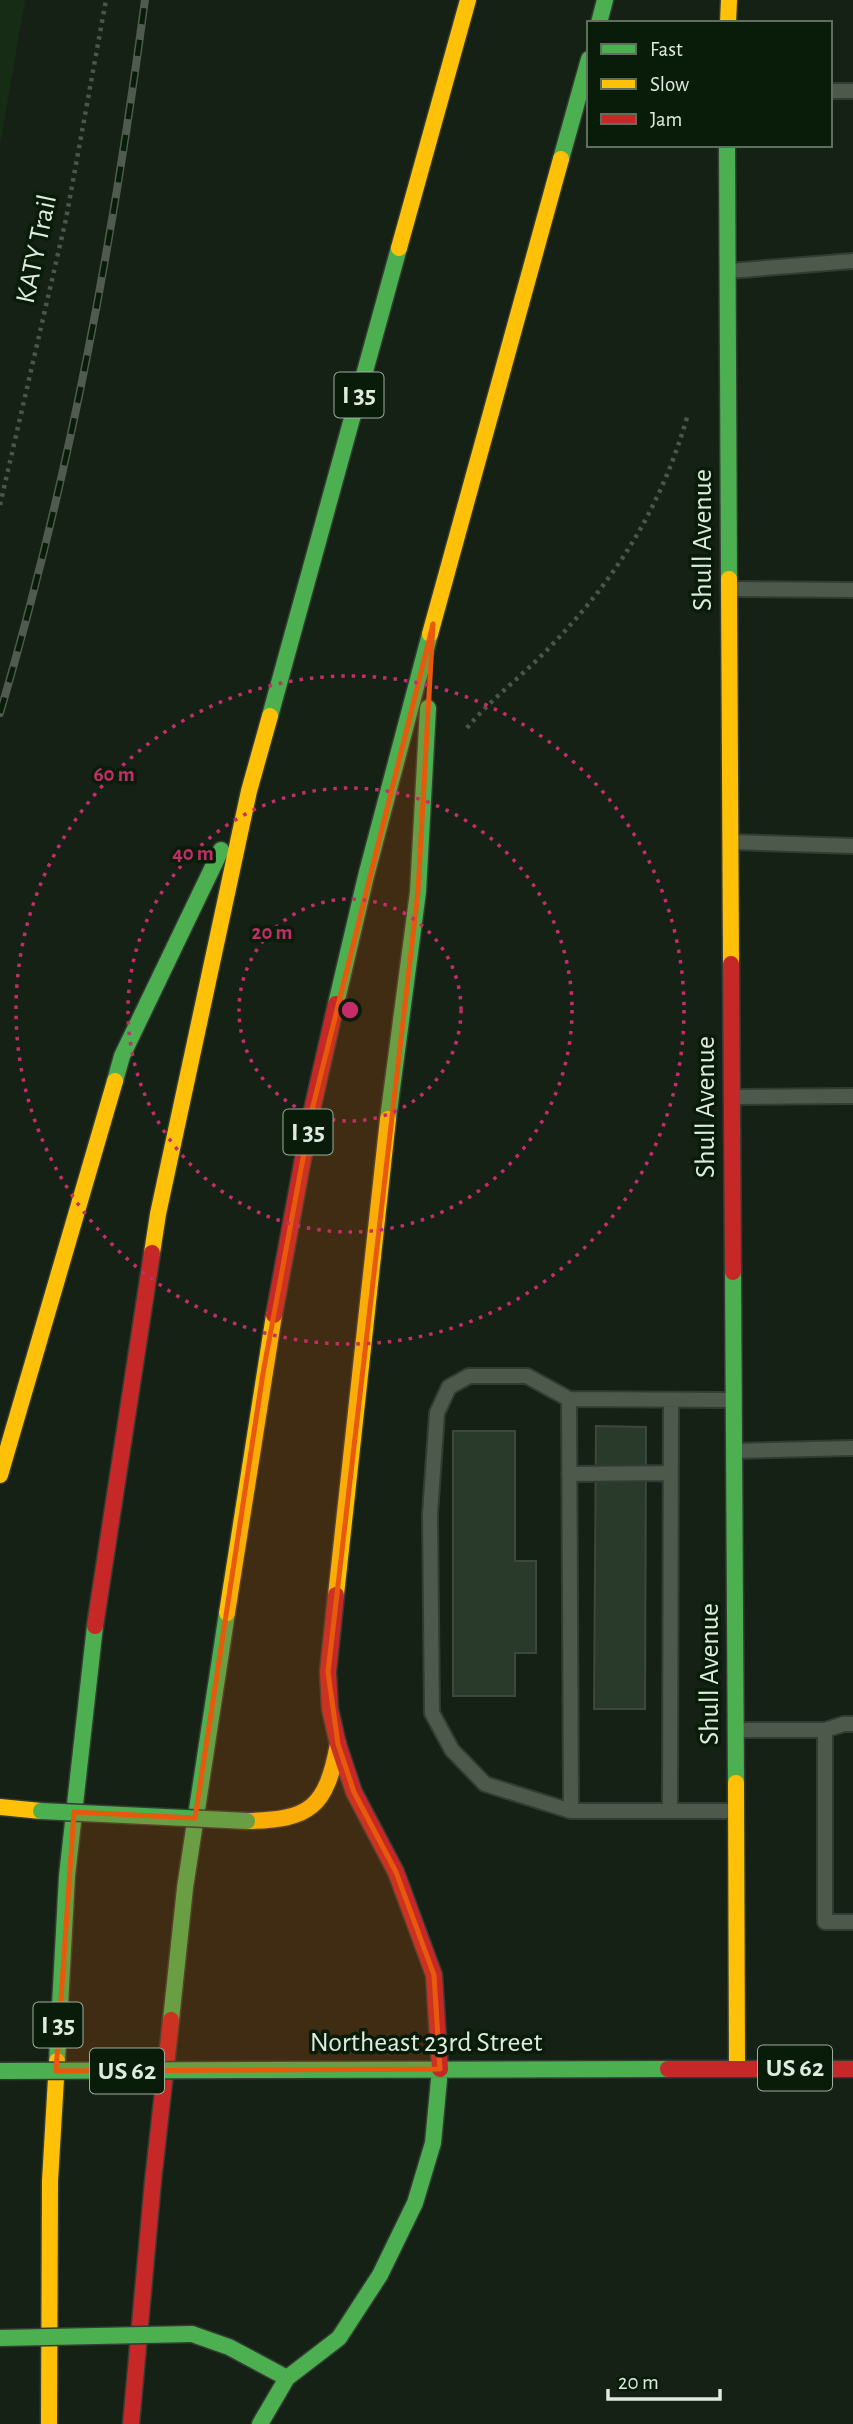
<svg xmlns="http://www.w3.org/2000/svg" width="853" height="2424" font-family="'Alegreya Sans',sans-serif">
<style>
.built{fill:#162c15}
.building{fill:#29392a;stroke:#3e473d;stroke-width:2}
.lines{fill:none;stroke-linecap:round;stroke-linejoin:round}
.lane-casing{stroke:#333c33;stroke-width:18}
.fast-casing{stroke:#333c33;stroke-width:19}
.slow-casing{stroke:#333c33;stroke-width:19}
.jam-casing{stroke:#333c33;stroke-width:19}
.path{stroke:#4b554a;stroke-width:4.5;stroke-dasharray:3.5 5;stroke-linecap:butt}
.lane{stroke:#4c594b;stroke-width:14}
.fast{stroke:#4caf50;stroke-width:16}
.slow{stroke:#ffc107;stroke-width:16}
.jam{stroke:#c62828;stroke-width:16}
.rail-casing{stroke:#505a4f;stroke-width:8}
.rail{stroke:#091b09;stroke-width:5;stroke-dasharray:16;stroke-linecap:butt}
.fast-bridge-casing{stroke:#333c33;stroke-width:19;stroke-linecap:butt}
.fast-bridge{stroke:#4caf50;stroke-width:16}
.marked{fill:#e8590c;fill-opacity:0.2;stroke:#e8590c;stroke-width:5;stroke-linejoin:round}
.ring{fill:none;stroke:#c52d68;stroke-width:3.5;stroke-dasharray:3.5 7}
.labels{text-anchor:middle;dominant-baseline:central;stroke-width:7;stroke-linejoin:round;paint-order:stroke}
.shield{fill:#091b09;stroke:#9fad9e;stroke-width:2}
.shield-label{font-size:26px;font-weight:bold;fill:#dfebde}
.street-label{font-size:28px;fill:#dfebde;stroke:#091b09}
.centre{fill:#c52d68;stroke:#091b09;stroke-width:3.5}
.ring-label{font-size:21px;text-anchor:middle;font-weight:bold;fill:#c52d68;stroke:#091b09;stroke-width:7;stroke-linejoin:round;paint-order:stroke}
</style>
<rect width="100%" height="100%" fill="#162116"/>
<path class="built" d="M 0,0 L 25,0 L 0,145 Z"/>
<path class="building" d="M 596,1426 L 646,1427 L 645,1709 L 594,1709 Z
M 453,1431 L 515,1431 L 515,1561 L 536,1561 L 536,1653 L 515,1653 L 515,1696 L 453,1696 Z"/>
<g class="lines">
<defs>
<path id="lane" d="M 830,91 L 853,91
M 729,271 L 853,261
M 731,589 L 853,590
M 732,842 L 853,846
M 733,1097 L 853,1096
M 569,1399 L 527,1376 L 469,1376 L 449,1387 L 437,1413 L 430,1514 L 432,1713 L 452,1750 L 485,1784 L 571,1811
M 733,1400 L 569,1399 L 571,1811 L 735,1811
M 736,1451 L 853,1448
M 569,1474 L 671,1473
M 738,1730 L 825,1730 L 844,1724 L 853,1724
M 825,1730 L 825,1922 L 853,1922
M 670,1811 L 671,1400"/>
<path id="fast" d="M 599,23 L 605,0
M 727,145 L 729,579
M 561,159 L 589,59
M 270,716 L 399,248
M 336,1004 L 366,876 L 430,634
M 115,1081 L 122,1056 L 221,850
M 388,1119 L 418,892 L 428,708
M 733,1272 L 736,1783
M 171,2020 L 185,1888 L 227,1613
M 57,2061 L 67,1876 L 95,1626
M 253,2070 L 668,2069
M 192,2334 L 229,2347 L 287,2378
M 260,2424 L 287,2378 L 339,2338 L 380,2275 L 415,2203 L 433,2143 L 440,2069"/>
<path id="slow" d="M 728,23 L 729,0
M 399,248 L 468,0
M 729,579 L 731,964
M 430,634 L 561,159
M 152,1253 L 158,1214 L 249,791 L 270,716
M 0,1475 L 115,1081
M 336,1595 L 388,1119
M 227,1613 L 274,1315
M 736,1783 L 737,2068
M 0,1807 L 41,1811
M 247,1821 C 311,1820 326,1807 338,1744
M 49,2424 L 50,2181 L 57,2061"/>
<path id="jam" d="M 731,964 L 733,1272
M 274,1315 L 312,1110 L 336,1004
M 336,1595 L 328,1672 L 330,1709 L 338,1744 L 354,1792 L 396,1872 L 434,1975 L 440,2069
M 95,1626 L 152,1253
M 668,2069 L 853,2069
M 131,2424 L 153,2181 L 171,2020"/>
</defs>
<use href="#lane" class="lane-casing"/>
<use href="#fast" class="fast-casing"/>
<use href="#slow" class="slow-casing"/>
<use href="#jam" class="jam-casing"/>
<path class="path" d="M 0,505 L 66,219 L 106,0
M 467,728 C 491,699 522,676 547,650 C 616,579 661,509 688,414"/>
<use href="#lane" class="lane"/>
<use href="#fast" class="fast"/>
<use href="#slow" class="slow"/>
<use href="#jam" class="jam"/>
<defs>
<path id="rail" d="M 0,713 C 69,480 113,241 145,0"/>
</defs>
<use href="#rail" class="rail-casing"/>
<use href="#rail" class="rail"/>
<defs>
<path id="fast-bridge" d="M 41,1811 L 247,1821
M 0,2071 L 253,2070
M 0,2338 L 192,2334"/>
</defs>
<use href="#fast-bridge" class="fast-bridge-casing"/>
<use href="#fast-bridge" class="fast-bridge"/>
</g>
<path class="marked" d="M 433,624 L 418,892 L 328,1672 L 338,1744 L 354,1792 L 396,1872 L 434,1975 L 440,2069 L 56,2071 L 74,1812 L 195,1818 L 263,1373 L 312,1110 Z"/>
<g class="ring">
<circle cx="350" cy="1010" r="111"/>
<circle cx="350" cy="1010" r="222"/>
<circle cx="350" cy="1010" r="334"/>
</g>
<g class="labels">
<g class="shield">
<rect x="334.5" y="372.5" width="49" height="45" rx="5"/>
<rect x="283.5" y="1109.5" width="49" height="45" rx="5"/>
<rect x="33.5" y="2002.5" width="49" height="45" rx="5"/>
<rect x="758" y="2045.5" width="74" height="45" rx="5"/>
<rect x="90" y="2048.5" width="74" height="45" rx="5"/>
</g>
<g class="shield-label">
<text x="359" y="395">I 35</text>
<text x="308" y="1132">I 35</text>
<text x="58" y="2025">I 35</text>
<text x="795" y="2068">US 62</text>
<text x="127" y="2071">US 62</text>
</g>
<g class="street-label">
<text transform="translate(37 249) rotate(-78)">KATY Trail</text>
<text transform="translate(703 540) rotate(-90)">Shull Avenue</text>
<text transform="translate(706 1107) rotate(-90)">Shull Avenue</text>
<text transform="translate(710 1674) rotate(-90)">Shull Avenue</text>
<text x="426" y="2043">Northeast 23rd Street</text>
</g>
</g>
<circle cx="350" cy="1010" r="10" class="centre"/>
<g class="ring-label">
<text x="114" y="781">60 m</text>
<text x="193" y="860">40 m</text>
<text x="272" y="939">20 m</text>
</g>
<rect x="587" y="21" width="245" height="126" fill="#091b09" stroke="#5f6e5e" stroke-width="2"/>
<rect x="601" y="44" width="35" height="10" fill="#4caf50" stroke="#5f6e5e" stroke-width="2"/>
<text x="650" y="56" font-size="21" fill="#dfebde">Fast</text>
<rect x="601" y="79" width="35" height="10" fill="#ffc107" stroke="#5f6e5e" stroke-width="2"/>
<text x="650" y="91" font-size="21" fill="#dfebde">Slow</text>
<rect x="601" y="114" width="35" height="10" fill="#c62828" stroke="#5f6e5e" stroke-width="2"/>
<text x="650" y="126" font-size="21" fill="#dfebde">Jam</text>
<path d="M608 2389v10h112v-10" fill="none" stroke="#dfebde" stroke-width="3.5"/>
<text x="618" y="2389" font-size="21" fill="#dfebde" stroke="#091b09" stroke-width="5" paint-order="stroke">20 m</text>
</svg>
